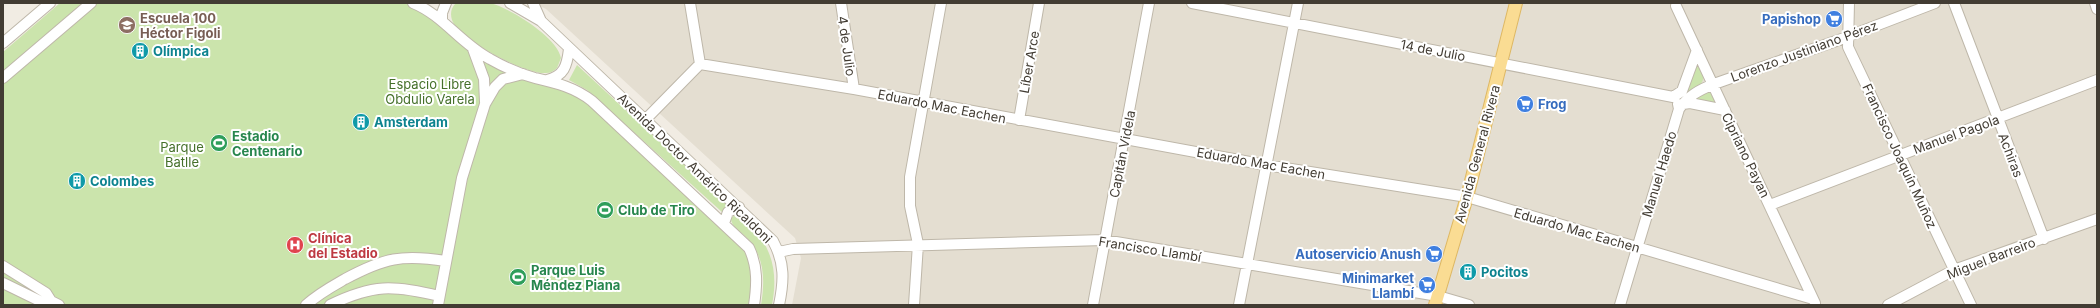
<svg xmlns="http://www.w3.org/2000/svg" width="2100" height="308" font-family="Inter,sans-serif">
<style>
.residential{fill:#e4ded1}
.green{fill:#cbe4ac}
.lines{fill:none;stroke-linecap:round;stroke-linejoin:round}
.minor-casing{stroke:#beb7a9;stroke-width:12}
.major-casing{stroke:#deb864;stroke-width:14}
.minor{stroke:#fff;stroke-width:10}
.major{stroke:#fadc93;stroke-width:12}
.labels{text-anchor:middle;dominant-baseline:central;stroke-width:4;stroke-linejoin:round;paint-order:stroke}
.education-label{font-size:13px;font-weight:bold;fill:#785e54;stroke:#fff;text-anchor:start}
.shop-label{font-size:13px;font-weight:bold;fill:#366cbe;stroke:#fff;text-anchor:end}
.street-label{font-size:13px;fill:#423c33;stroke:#fff}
.culture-label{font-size:13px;font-weight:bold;fill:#0d838f;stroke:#fff;text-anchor:start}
.park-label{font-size:13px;fill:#45702a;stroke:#fff}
.leisure-label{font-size:13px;font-weight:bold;fill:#27864d;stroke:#fff;text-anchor:start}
.health-label{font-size:13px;font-weight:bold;fill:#be3a42;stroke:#fff;text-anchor:start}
</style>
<rect width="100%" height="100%" fill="#f1ece3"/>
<path class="residential" d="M 534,3 L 2097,3 L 2097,305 L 792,305 L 801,258 L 795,238 L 546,9 Z"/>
<path class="green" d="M 60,3 L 84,3 L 3,72 L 3,52 Z
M 91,3 L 413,3 L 489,59 L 573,88 L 749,248 L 754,305 L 3,305 L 3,78 Z
M 456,3 C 466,3 479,1 490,3 C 510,8 557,37 561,58 L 557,68 C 554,71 550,73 546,73 C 526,75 458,39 452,20 C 450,13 451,8 456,3 Z
M 1696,64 C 1715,81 1693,91 1680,100 L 1678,98 Z
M 577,65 L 728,205 L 722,212 L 587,90 L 569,80 Z
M 1710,90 L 1715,97 L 1714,103 L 1694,100 L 1701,93 Z
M 736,214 C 741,215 746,221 750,225 C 773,248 778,274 772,305 L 761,305 C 765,281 765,258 748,239 C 743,233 730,226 731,218 Z"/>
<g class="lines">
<defs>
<path id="minor" d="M 413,3 C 443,15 461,44 490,59 C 504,67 520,74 535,78 C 556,83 574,87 592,101 L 749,248 C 758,267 757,285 754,305
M 510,3 L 541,21 L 773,241 C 785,263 784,281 779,305
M 533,3 L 541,21
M 690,3 L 700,64
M 841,3 L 854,89
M 1192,3 L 1673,97
M 1849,3 L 1848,47 L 1971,305
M 1954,3 L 2044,239
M 2095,3 L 2097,9
M 1676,6 L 1815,303
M 442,21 L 442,13 L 446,3
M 3,43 L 50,3
M 473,49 L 484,79 L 485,102
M 700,64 L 854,89 L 1266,165 L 1467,197 L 1813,299
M 3,78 L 91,3
M 547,80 C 564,76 567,66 569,49
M 1673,97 L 1682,91 L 1697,50
M 1683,104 L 1690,103 L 1725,110
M 1679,109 C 1688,96 1699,90 1714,84 L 1836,41 L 1935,3
M 645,120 L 700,64
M 1019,120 L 1039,3
M 1770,205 L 2097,80
M 724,223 L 728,212 L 739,207
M 779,252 L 793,249 L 1104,240 L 1438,296 L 1469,305
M 3,266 L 46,293 L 51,301
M 3,283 L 42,302 L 51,301 L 59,305
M 306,305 C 318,294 331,287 345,279 C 384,258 402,254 446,261
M 330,305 C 373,284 393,285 439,296
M 438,305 L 462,178 L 485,104 L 495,87 L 503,79 L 523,74
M 914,305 L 918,244 L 910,206 L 910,177 L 941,3
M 1093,305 L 1149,3
M 1239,305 L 1298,3
M 1620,305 L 1679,109 L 1678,104
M 1888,305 L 1954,270 L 2097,219"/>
<path id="major" d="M 1435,305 L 1467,197 L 1516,3"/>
</defs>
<use href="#minor" class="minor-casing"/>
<use href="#major" class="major-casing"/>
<use href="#minor" class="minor"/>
<use href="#major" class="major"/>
</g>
<defs>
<symbol id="supermarket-disc" viewBox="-11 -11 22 22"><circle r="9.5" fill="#3f7fe0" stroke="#fff"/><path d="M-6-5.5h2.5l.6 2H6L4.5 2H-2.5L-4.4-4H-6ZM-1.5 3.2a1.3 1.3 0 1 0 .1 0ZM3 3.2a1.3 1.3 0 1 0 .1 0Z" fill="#fff"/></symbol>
<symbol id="school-disc" viewBox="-11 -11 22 22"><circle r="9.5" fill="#8d6e63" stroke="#fff"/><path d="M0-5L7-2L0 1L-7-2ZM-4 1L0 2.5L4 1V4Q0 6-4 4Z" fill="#fff"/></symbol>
<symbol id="building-disc" viewBox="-11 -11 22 22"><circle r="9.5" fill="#0f9aa8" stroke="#fff"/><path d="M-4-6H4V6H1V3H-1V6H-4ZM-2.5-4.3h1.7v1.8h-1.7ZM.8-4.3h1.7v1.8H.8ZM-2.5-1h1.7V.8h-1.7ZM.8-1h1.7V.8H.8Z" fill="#fff"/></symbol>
<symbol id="stadium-disc" viewBox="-11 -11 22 22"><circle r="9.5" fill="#2e9e5b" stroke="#fff"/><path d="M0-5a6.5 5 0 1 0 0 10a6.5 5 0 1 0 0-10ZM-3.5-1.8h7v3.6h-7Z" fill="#fff"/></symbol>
<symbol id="hospital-disc" viewBox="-11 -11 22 22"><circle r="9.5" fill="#e0444e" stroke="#fff"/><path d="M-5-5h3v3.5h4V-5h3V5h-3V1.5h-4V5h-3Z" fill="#fff"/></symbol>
</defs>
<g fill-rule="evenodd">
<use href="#supermarket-disc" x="1824" y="9" width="20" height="20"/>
<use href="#school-disc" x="117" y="15" width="20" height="20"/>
<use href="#building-disc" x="130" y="41" width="20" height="20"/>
<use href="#supermarket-disc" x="1515" y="94" width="20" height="20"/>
<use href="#building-disc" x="351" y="112" width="20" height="20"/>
<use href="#stadium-disc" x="209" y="133" width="20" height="20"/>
<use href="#building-disc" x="67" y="171" width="20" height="20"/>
<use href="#stadium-disc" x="595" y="200" width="20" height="20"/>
<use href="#hospital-disc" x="285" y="235" width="20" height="20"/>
<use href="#supermarket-disc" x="1424" y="244" width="20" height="20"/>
<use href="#building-disc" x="1458" y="262" width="20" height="20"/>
<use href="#stadium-disc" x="508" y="267" width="20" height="20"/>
<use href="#supermarket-disc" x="1417" y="275" width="20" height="20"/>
</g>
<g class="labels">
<g class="education-label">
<text x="140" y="18">Escuela 100<tspan x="140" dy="15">Héctor Figoli</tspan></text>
</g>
<g class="shop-label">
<text x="1821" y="19">Papishop</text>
<text x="1538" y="104" text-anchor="start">Frog</text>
<text x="1421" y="254">Autoservicio Anush</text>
<text x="1414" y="278">Minimarket<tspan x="1414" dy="15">Llambí</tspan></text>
</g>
<g class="street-label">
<text transform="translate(847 46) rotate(82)">4 de Julio</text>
<text transform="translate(1433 50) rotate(11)">14 de Julio</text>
<text transform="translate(1804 51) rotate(-20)">Lorenzo Justiniano Pérez</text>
<text transform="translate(1029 62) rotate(-80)">Líber Arce</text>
<text transform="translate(942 106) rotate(11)">Eduardo Mac Eachen</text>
<text transform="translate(1956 134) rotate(-20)">Manuel Pagola</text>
<text transform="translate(1122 154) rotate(-79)">Capitán Videla</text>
<text transform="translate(1477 154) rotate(-75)">Avenida General Rivera</text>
<text transform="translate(1746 155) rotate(64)">Cipriano Payan</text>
<text transform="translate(2011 155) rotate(69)">Achiras</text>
<text transform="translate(1900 156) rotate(65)">Francisco Joaquín Muñoz</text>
<text transform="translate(1261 163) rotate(10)">Eduardo Mac Eachen</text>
<text transform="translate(695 168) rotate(44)">Avenida Doctor Américo Ricaldoni</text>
<text transform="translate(1659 174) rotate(-73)">Manuel Haedo</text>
<text transform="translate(1577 230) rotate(16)">Eduardo Mac Eachen</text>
<text transform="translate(1150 249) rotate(9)">Francisco Llambí</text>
<text transform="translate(1991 258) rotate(-21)">Miguel Barreiro</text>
</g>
<g class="culture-label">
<text x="153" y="51">Olímpica</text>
<text x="374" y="122">Amsterdam</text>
<text x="90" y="181">Colombes</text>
<text x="1481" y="272">Pocitos</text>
</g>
<g class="park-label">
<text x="430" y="84">Espacio Libre<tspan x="430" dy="15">Obdulio Varela</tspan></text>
<text x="182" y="147">Parque<tspan x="182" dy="15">Batlle</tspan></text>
</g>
<g class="leisure-label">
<text x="232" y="136">Estadio<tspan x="232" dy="15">Centenario</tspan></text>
<text x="618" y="210">Club de Tiro</text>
<text x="531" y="270">Parque Luis<tspan x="531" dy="15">Méndez Piana</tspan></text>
</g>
<g class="health-label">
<text x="308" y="238">Clínica<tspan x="308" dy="15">del Estadio</tspan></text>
</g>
</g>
<rect width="2100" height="308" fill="none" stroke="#423c33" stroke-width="8"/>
</svg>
